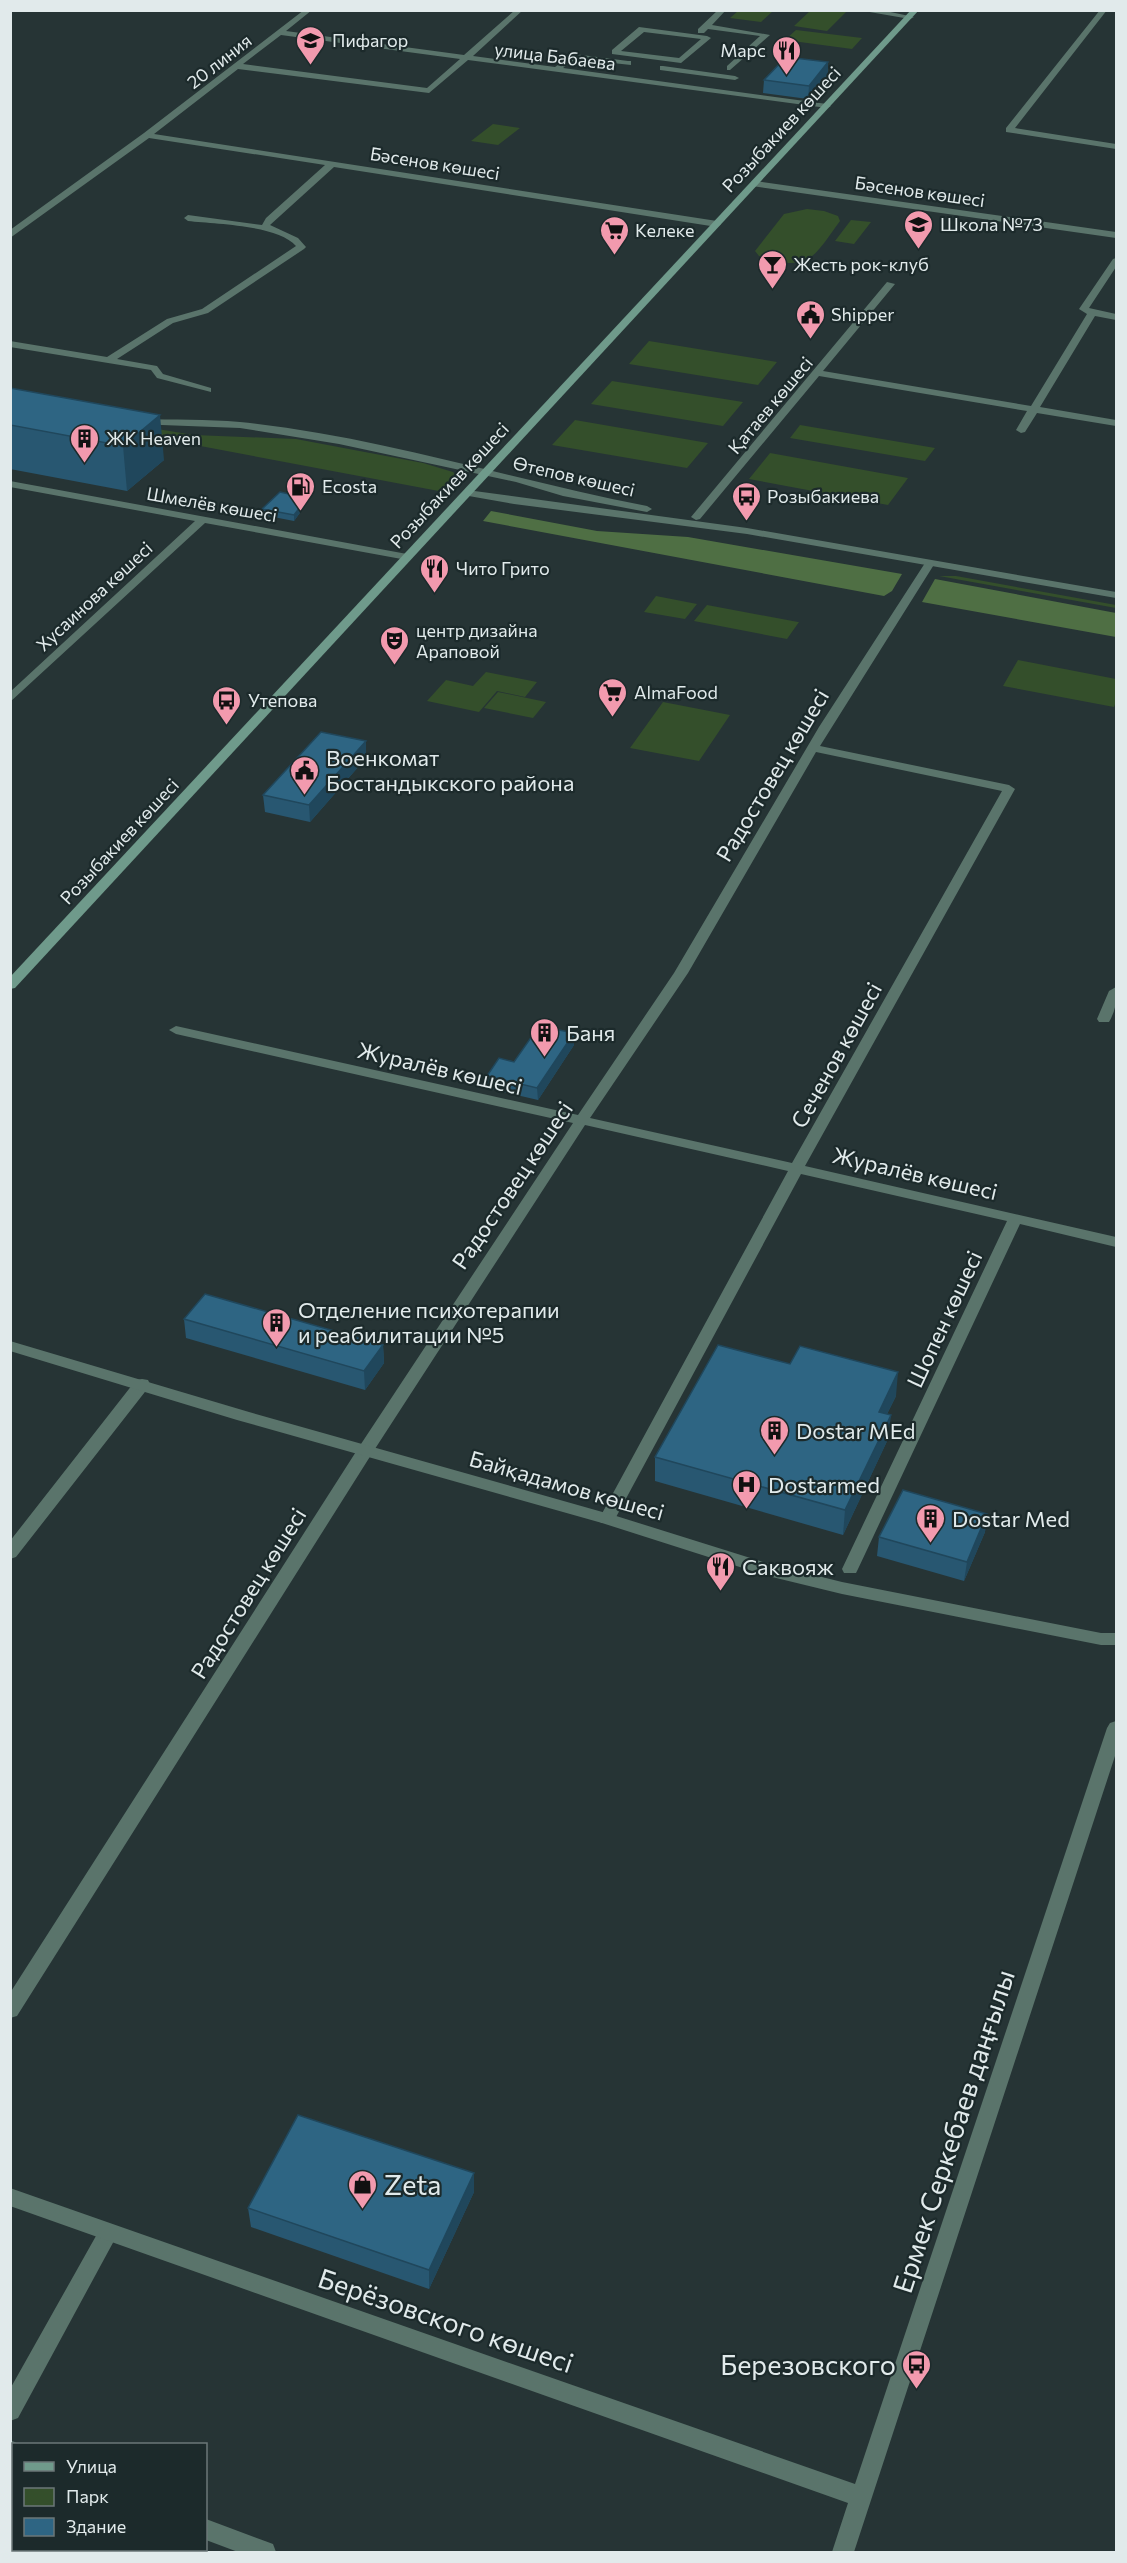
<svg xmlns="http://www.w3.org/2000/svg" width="1127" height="2563" font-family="Commissioner,sans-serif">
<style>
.green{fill:#344f2b}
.forest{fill:#4f6f44}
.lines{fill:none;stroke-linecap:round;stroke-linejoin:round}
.minor{fill:#5a746b;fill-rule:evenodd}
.tertiary{fill:#5a746b;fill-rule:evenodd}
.secondary{fill:#6f9a8b;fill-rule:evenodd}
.wall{fill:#285771}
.shaded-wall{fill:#20475c}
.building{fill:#2e6583;stroke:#20475c;stroke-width:1.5}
.labels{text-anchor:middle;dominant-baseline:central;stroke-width:4.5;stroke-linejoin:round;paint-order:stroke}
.far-poi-label{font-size:18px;fill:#e1eaeb;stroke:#1c2a2b;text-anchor:start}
.far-street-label{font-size:18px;fill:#e1eaeb;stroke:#1c2a2b}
.poi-label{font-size:22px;fill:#e1eaeb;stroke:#1c2a2b;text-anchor:start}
.street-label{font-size:22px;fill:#e1eaeb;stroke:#1c2a2b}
.near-street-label{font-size:27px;fill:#e1eaeb;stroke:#1c2a2b}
.near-poi-label{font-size:27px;fill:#e1eaeb;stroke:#1c2a2b;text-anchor:start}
</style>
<rect width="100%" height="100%" fill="#263435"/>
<path class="green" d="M 738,11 L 738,10 L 773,11 L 761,22 L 730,18 Z
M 810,11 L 847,10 L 847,11 L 827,31 L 794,26 Z
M 796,30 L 862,38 L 852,49 L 785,40 Z
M 493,124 L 520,128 L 498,145 L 471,141 Z
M 807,209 L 824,211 L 838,216 L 840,221 C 813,258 809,273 759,256 L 755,251 L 784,214 Z
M 851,220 L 871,222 L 854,244 L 835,241 Z
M 649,341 L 777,362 L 758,385 L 629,364 Z
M 612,381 L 743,402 L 723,426 L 591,404 Z
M 10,405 L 194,435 L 296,439 L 423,463 L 453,472 L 461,479 L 444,492 L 195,445 L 130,436 Z
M 575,420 L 708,443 L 687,468 L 552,445 Z
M 800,425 L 935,448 L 925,461 L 790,438 Z
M 770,453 L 908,478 L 888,505 L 749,479 Z
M 939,576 L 956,576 L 1116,605 L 1116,608 Z
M 656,596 L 697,604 L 685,619 L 644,612 Z
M 707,605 L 798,622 L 799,622 L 787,639 L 694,621 Z
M 1018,660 L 1116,679 L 1116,702 L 1114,707 L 1003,686 Z
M 486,672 L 537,682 L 525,697 L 497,691 L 479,712 L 427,701 L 446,680 L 473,686 Z
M 498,692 L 546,702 L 533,718 L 484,708 Z
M 663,702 L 730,715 L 699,761 L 630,748 Z"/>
<path class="forest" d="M 491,511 L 597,531 L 688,537 L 902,574 L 892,591 L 884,596 L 483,521 Z
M 935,579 L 1116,613 L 1116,637 L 922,602 Z"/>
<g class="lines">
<path class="minor" d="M 304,10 L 312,10 L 286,31 L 464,55 L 515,10 L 523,10 L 473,56 L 555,67 L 574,54 L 628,61 L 631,61 L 631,65 L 576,59 L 563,68 L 827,104 L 831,106 L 827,108 L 468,60 L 429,93 L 238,69 L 154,134 L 717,221 L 721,224 L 717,227 L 334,167 L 270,225 L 298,238 L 306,247 L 304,249 L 208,313 L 173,323 L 117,359 L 157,366 L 163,374 L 211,388 L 211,392 L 157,378 L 151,370 L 10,347 L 10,341 L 107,357 L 167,319 L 202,309 L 296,246 C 278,225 215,224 188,221 L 184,218 L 188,215 L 262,225 L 266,218 L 325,165 L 149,138 L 10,238 L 10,230 L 144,133 ZM 281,35 L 460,59 L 427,88 L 243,64 Z
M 718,10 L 726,10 L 712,25 L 770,35 L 730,70 L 727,70 L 727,66 L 760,36 L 708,29 L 704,33 L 698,33 L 698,29 Z
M 858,10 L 881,10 L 914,17 L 910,19 Z
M 1100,10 L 1107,10 L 1015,128 L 1116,144 L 1116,149 L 1006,132 L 1006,128 Z
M 639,27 L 707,36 L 711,38 L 681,63 L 612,54 L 612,50 ZM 644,32 L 701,39 L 679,58 L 621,51 Z
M 663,66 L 735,76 L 739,78 L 735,80 L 660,70 L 660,66 Z
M 1116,258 L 1116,267 L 1089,308 L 1116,314 L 1116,320 L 1095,316 L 1040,407 L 1116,420 L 1116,426 L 1037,413 L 1025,432 L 1021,433 L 1016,430 L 1027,411 L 819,376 L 700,519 L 696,520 L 691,517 L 887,282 L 895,284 L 823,371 L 1031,406 L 1087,314 L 1079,309 L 1113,259 Z
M 10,481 L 407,554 L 412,557 L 407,560 L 205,523 L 10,702 L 10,692 L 195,521 L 10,487 Z
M 930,560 L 935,563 L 820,746 L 1009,785 L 1015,789 L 805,1166 L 1116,1237 L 1116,1247 L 1020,1224 L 858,1569 L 856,1573 L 844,1573 L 842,1569 L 1007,1221 L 801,1174 L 615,1519 L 613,1523 L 601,1523 L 599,1519 L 788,1171 L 585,1125 L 371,1455 L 17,2016 L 10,2018 L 10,1993 L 359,1447 L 573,1123 L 176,1034 L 169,1030 L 176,1026 L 578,1115 L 674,973 L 819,727 L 925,563 ZM 816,752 L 1002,791 L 792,1163 L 590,1118 L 688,973 Z
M 1116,987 C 1117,1000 1116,1010 1109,1022 L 1099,1022 L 1097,1019 L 1109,991 Z
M 142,1379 L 148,1380 L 150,1384 L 148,1388 L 16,1557 L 10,1559 L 10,1541 L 136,1380 Z
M 108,2224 L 115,2227 L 118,2233 L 115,2239 L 18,2418 L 10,2421 L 10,2389 L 101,2227 Z
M 10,2440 L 19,2444 L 14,2444 L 14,2465 L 10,2464 Z
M 206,2519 L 273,2544 L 276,2552 L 238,2552 L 206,2540 Z"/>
<path class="tertiary" d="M 755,181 L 1116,232 L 1116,238 L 752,186 L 752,182 Z
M 140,419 C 173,420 207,419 240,422 C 378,436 512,480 647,506 L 652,509 L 647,512 L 563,496 L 516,482 L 339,444 L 240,428 L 136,424 L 136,420 Z
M 467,490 L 747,528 L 1116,592 L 1116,598 L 747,534 L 514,504 L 463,495 L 463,491 Z
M 10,1341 L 249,1412 L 613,1515 L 770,1564 L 842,1582 L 1101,1633 L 1116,1633 L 1116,1645 L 1101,1645 L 842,1594 L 768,1576 L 602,1523 L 237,1420 L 10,1351 Z
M 1116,1721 L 1116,1753 L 854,2552 L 832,2552 L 848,2503 L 10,2206 L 10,2188 L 855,2484 L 1107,1728 L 1110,1723 Z"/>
<path class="secondary" d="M 911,10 L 919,10 L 15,988 L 10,989 L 10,977 Z"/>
</g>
<path class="wall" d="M 828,75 L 808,99 L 763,93 L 764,80 Z
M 10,388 L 164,460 L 127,491 L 10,469 Z
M 307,498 L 307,503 L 294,521 L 263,515 L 262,509 Z
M 366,758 L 310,822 L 265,812 L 263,795 Z
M 574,1033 L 574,1045 L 538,1100 L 487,1088 L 487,1076 Z
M 184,1319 L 383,1345 L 384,1363 L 365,1390 L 186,1338 Z
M 896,1396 L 887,1414 L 888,1439 L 843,1535 L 655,1481 L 655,1457 Z
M 987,1514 L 985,1532 L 964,1581 L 877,1556 L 879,1537 Z
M 474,2173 L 474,2192 L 429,2289 L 251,2227 L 248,2208 Z"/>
<path class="shaded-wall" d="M 828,62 L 828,75 L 808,99 L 809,86 Z
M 160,415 L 164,460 L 127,491 L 123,446 Z
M 307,498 L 307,503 L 294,521 L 294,515 Z
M 366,741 L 366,758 L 310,822 L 309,805 Z
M 574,1033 L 574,1045 L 538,1100 L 537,1088 Z
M 383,1345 L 384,1363 L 365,1390 L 364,1371 Z
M 898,1372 L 896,1396 L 876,1436 L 879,1412 Z
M 891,1415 L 888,1439 L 843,1535 L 845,1510 Z
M 987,1514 L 985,1532 L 964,1581 L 967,1562 Z
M 474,2173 L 474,2192 L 429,2289 L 429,2270 Z"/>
<path class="building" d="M 786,57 L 828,62 L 809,86 L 764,80 Z
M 10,388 L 160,415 L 123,446 L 10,425 Z
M 280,492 L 307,498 L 294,515 L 262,509 Z
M 321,732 L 366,741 L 309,805 L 263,795 Z
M 539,1026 L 574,1033 L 537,1088 L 487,1076 L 499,1058 L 514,1062 Z
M 205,1294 L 383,1345 L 364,1371 L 184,1319 Z
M 718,1345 L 790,1364 L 800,1346 L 898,1372 L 879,1412 L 891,1415 L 845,1510 L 655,1457 Z
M 903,1490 L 987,1514 L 967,1562 L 879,1537 Z
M 298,2115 L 474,2173 L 429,2270 L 248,2208 Z"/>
<defs>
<symbol id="school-pin" viewBox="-11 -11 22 30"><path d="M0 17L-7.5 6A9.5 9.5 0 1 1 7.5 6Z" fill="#f29aae" stroke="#1c2a2b"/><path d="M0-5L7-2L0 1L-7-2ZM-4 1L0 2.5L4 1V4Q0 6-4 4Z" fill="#111"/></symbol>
<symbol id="restaurant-pin" viewBox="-11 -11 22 30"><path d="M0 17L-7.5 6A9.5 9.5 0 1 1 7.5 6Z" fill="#f29aae" stroke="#1c2a2b"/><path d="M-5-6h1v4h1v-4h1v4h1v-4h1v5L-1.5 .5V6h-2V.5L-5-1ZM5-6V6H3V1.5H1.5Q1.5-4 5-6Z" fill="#111"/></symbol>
<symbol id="supermarket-pin" viewBox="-11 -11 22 30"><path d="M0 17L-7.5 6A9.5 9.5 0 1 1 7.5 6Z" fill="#f29aae" stroke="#1c2a2b"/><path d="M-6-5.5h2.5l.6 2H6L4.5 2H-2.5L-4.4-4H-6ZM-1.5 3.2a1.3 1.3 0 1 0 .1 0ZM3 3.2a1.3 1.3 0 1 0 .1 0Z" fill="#111"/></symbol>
<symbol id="bar-pin" viewBox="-11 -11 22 30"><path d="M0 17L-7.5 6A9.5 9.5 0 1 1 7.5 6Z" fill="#f29aae" stroke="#1c2a2b"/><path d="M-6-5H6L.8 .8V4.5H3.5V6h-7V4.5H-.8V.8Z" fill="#111"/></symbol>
<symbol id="civic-pin" viewBox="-11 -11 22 30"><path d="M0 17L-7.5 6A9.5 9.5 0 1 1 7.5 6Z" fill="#f29aae" stroke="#1c2a2b"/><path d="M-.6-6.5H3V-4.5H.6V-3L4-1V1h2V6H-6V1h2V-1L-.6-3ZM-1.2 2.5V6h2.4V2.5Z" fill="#111"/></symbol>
<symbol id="building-pin" viewBox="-11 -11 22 30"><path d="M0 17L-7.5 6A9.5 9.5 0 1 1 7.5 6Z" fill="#f29aae" stroke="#1c2a2b"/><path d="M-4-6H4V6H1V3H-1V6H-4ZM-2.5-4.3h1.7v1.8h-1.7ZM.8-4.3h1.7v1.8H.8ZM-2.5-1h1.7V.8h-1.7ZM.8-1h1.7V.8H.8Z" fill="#111"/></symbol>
<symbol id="fuel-pin" viewBox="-11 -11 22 30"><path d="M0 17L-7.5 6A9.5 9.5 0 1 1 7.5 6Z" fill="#f29aae" stroke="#1c2a2b"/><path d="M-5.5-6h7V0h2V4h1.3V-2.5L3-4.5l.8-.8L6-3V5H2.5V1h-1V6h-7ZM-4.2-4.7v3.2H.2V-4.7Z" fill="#111"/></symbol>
<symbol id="bus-pin" viewBox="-11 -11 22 30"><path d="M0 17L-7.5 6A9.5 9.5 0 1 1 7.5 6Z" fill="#f29aae" stroke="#1c2a2b"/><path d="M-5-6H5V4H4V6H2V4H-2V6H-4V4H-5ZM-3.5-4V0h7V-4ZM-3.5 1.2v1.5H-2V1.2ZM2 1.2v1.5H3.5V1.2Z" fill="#111"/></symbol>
<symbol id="theatre-pin" viewBox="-11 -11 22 30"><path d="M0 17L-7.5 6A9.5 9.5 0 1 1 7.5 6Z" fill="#f29aae" stroke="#1c2a2b"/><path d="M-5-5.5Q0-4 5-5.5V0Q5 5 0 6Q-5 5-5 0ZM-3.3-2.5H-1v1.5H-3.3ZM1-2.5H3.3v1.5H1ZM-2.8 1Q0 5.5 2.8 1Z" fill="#111"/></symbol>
<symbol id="hospital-pin" viewBox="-11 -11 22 30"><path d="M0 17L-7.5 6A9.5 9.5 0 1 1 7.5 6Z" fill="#f29aae" stroke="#1c2a2b"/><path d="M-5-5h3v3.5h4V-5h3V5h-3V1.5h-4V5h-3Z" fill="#111"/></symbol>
<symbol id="shop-pin" viewBox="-11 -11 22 30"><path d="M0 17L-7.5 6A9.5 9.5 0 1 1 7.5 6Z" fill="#f29aae" stroke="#1c2a2b"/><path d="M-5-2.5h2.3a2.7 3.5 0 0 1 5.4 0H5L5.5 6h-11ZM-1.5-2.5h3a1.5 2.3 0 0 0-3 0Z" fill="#111"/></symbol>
</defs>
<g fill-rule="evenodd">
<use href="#school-pin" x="294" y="24" width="33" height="45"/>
<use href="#restaurant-pin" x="770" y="34" width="33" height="45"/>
<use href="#school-pin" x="902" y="208" width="33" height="45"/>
<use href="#supermarket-pin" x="598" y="214" width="33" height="45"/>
<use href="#bar-pin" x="756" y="248" width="33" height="45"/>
<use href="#civic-pin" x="794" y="298" width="33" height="45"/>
<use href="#building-pin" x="68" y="422" width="33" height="45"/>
<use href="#fuel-pin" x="284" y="470" width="33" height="45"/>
<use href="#bus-pin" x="730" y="480" width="33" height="45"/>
<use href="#restaurant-pin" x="418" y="552" width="33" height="45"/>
<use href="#theatre-pin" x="378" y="624" width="33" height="45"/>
<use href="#supermarket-pin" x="596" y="676" width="33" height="45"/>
<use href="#bus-pin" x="210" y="684" width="33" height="45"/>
<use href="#civic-pin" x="288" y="754" width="33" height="45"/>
<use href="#building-pin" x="528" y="1016" width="33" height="45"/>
<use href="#building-pin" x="260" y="1306" width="33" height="45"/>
<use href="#building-pin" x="758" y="1414" width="33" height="45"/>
<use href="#hospital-pin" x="730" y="1468" width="33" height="45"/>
<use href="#building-pin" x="914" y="1502" width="33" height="45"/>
<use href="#restaurant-pin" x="704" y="1550" width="33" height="45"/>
<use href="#shop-pin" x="346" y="2168" width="33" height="45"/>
<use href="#bus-pin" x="900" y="2348" width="33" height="45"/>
</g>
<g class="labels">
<g class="far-poi-label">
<text x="332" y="40">Пифагор</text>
<text x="766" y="50" text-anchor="end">Марс</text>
<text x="940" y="224">Школа №73</text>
<text x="635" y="230">Келеке</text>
<text x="793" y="264">Жесть рок-клуб</text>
<text x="831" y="314">Shipper</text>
<text x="106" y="438">ЖК Heaven</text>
<text x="322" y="486">Ecosta</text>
<text x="767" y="496">Розыбакиева</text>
<text x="456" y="568">Чито Грито</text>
<text x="416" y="630">центр дизайна<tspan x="416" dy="21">Араповой</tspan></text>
<text x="634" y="692">AlmaFood</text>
<text x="248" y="700">Утепова</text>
</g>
<g class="far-street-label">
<text transform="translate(555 56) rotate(7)">улица Бабаева</text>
<text transform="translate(219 61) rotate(-38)">20 линия</text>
<text transform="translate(781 129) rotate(-47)">Розыбакиев көшесі</text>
<text transform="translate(435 163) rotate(9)">Бәсенов көшесі</text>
<text transform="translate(920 191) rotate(8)">Бәсенов көшесі</text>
<text transform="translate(770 405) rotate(-50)">Қатаев көшесі</text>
<text transform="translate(574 476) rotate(13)">Өтепов көшесі</text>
<text transform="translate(449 485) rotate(-47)">Розыбакиев көшесі</text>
<text transform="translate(212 504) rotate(10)">Шмелёв көшесі</text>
<text transform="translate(94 596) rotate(-43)">Хусаинова көшесі</text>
<text transform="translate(119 841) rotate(-47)">Розыбакиев көшесі</text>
</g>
<g class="poi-label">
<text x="326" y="757">Военкомат<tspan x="326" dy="25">Бостандыкского района</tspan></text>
<text x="566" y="1032">Баня</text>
<text x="298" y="1309">Отделение психотерапии<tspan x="298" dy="25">и реабилитации №5</tspan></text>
<text x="796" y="1430">Dostar MEd</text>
<text x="768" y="1484">Dostarmed</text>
<text x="952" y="1518">Dostar Med</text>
<text x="742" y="1566">Саквояж</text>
</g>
<g class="street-label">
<text transform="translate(772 775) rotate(-59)">Радостовец көшесі</text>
<text transform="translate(836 1055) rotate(-61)">Сеченов көшесі</text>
<text transform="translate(440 1068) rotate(13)">Журалёв көшесі</text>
<text transform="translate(915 1173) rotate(13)">Журалёв көшесі</text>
<text transform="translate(512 1185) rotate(-56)">Радостовец көшесі</text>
<text transform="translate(944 1319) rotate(-65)">Шопен көшесі</text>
<text transform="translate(567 1485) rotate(16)">Байқадамов көшесі</text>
<text transform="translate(248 1593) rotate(-58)">Радостовец көшесі</text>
</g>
<g class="near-street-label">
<text transform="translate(953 2131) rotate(-72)">Ермек Серкебаев даңғылы</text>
<text transform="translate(446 2320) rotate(19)">Берёзовского көшесі</text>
</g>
<g class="near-poi-label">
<text x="384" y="2184">Zeta</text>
<text x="896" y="2364" text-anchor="end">Березовского</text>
</g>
</g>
<rect width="1127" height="2563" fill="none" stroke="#e1eaeb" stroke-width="24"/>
<rect x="12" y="2443" width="195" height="108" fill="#1c2a2b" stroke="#6b7778" stroke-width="1.5"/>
<rect x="24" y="2462" width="30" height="9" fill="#6f9a8b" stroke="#6b7778" stroke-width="1.5"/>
<text x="66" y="2473" font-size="18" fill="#e1eaeb">Улица</text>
<rect x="24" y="2488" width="30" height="18" fill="#344f2b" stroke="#6b7778" stroke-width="1.5"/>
<text x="66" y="2503" font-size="18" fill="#e1eaeb">Парк</text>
<rect x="24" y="2518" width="30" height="18" fill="#2e6583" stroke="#6b7778" stroke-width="1.5"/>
<text x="66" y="2533" font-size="18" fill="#e1eaeb">Здание</text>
</svg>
